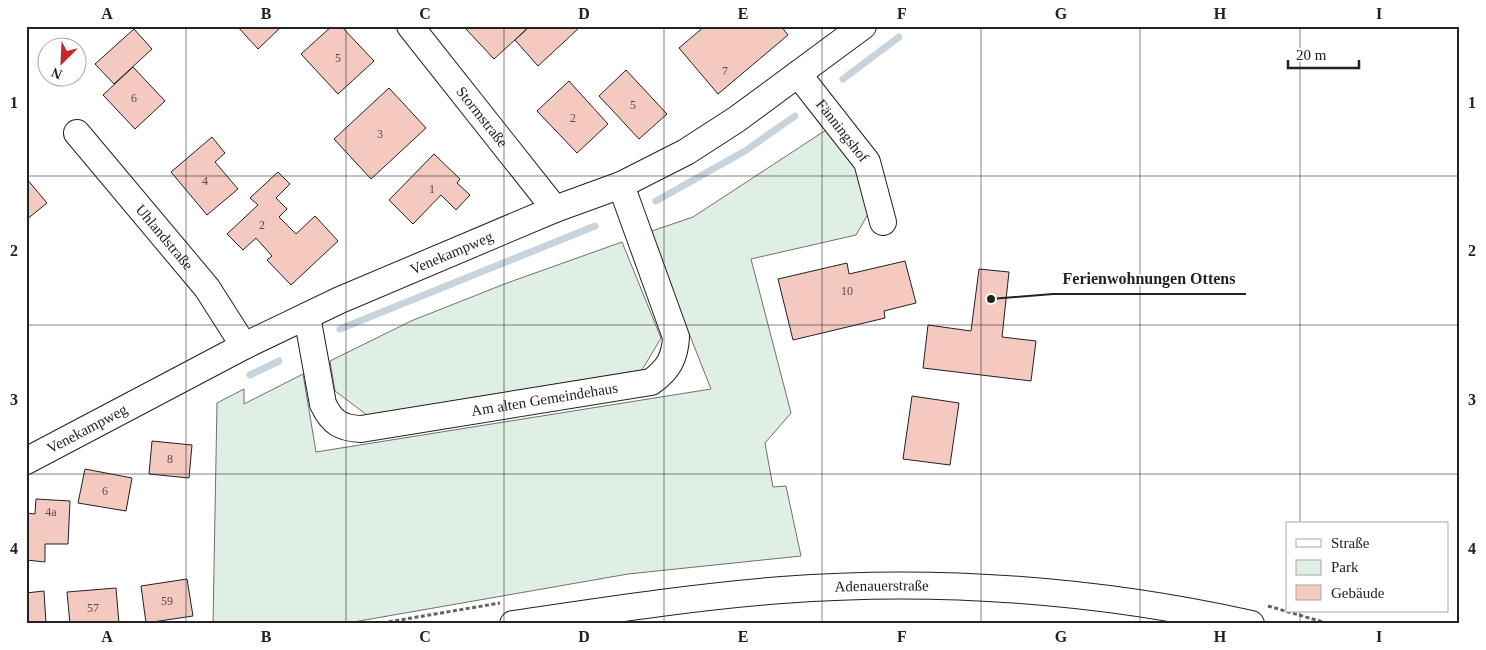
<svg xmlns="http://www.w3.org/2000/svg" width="1486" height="650" font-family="Georgia,serif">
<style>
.green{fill:#e0efe3;stroke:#6f6f6f}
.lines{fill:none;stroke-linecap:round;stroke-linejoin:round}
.stream{stroke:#c7d3dd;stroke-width:7}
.building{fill:#f3c9c0;stroke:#222}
.minor-casing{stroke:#222;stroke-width:28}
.path{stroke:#646464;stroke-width:3;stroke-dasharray:4 2.5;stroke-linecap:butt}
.minor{stroke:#fff;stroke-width:26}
.grid{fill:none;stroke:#222;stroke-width:1;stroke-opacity:0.55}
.labels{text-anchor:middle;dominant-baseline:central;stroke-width:4;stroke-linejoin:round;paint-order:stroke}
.number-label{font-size:12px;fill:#564c4a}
.street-label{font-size:15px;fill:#222;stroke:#fff}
.leader{fill:none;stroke:#222;stroke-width:2}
.callout-dot{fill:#222;stroke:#fff;stroke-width:2}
.callout-label{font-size:16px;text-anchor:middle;font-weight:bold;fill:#222;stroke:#fff;stroke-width:4;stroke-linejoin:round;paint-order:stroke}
.neatline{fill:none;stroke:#222;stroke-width:2}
.grid-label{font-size:16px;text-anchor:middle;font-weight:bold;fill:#222}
</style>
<rect width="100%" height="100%" fill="#fff"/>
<path class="green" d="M 826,130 L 857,167 L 868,214 L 856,235 L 751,259 L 791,413 L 765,443 L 773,487 L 786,486 L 801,556 L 628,574 L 342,624 L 213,624 L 217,403 L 244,389 L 244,404 L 303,374 L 316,452 L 711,389 L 649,232 L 693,217 Z
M 622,242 L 661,338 L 642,370 L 367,415 L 335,391 L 330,361 L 411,321 L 507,283 Z"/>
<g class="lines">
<path class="stream" d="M 843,79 L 899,37
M 656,201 L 745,151 L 795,116
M 340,329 L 595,226
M 250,375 L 279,361"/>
</g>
<path class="building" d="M 237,26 L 282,26 L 258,49 Z
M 332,26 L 341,26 L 374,61 L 338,94 L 301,54 Z
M 469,26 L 530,26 L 494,59 L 466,29 Z
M 530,26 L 577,26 L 579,28 L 538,66 L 515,40 Z
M 705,26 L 781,26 L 788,35 L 718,94 L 679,48 Z
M 134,29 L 152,49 L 114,84 L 95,64 Z
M 133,67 L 165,101 L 135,129 L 103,95 Z
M 626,70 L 667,114 L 639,139 L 599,96 Z
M 569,81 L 608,124 L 577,153 L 537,111 Z
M 389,88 L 426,128 L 371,179 L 334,139 Z
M 212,137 L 225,153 L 215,162 L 238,189 L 207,215 L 171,172 Z
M 434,154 L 460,179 L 457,183 L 470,195 L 456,210 L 441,195 L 413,224 L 389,200 Z
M 278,172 L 290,184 L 276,198 L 287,209 L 279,217 L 296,234 L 315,216 L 338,241 L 291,285 L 267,260 L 272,256 L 256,238 L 243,250 L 227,234 L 258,205 L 250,198 Z
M 26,178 L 47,203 L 26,220 Z
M 905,261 L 916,303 L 884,311 L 885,318 L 793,340 L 778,279 L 847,263 L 849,274 Z
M 979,269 L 1009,272 L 1002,337 L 1036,341 L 1031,381 L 923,368 L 928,325 L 971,331 Z
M 912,396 L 959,403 L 950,465 L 903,459 Z
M 152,441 L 192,445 L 189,478 L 149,474 Z
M 85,469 L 132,478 L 126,511 L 78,503 Z
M 36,499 L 70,501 L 68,544 L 45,544 L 45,562 L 26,560 L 26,513 L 35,514 Z
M 187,579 L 193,616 L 146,623 L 141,586 Z
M 116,588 L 119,624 L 70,624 L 67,592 Z
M 44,591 L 46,624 L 26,624 L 26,593 Z"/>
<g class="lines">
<defs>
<g id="minor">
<path id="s1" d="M 410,26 L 555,209"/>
<path id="s2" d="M 798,74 L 867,162 L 883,222"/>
<path id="s3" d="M 77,133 L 207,288 L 244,346"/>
<path id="s4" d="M 307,316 L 323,404 C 332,423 341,428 361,429 L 651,382 C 668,370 675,358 676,337 L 621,185"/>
<path id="s5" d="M 26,461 L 244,346 L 340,300 L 555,209 L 621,185 L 686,152 L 737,119 L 863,26"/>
<path id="s6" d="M 513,624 C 602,611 692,597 782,590 C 937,578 1099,590 1251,624"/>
</g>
</defs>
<use href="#minor" class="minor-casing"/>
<path class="path" d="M 1268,606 L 1330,624
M 376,624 L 500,603"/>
<use href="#minor" class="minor"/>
</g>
<path class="grid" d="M 186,26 L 186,624M 346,26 L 346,624M 504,26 L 504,624M 664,26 L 664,624M 822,26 L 822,624M 981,26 L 981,624M 1140,26 L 1140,624M 1300,26 L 1300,524M 26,176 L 1460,176M 26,325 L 1460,325M 26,474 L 1460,474M 1300,611 L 1300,624"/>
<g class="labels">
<g class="number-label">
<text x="338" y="58">5</text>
<text x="725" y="71">7</text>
<text x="134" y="98">6</text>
<text x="633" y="105">5</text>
<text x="573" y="118">2</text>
<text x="380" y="134">3</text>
<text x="205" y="181">4</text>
<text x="432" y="189">1</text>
<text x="262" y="225">2</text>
<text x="847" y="291">10</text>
<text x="170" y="459">8</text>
<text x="105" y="491">6</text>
<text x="51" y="512">4a</text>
<text x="167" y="601">59</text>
<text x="93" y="608">57</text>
</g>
<g class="street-label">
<text stroke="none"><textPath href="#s1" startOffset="116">Stormstraße</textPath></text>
<text stroke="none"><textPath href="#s2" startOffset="72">Fänningshof</textPath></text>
<text stroke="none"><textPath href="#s3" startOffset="136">Uhlandstraße</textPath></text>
<text stroke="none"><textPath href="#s5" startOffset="474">Venekampweg</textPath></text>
<text stroke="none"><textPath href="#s4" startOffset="324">Am alten Gemeindehaus</textPath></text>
<text stroke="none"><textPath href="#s5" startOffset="69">Venekampweg</textPath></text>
<text stroke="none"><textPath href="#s6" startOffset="371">Adenauerstraße</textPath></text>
</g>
</g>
<path class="leader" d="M991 299L1053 294H1246"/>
<circle class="callout-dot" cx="991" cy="299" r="5"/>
<g class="callout-label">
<text x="1149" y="284">Ferienwohnungen Ottens</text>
</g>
<rect width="1486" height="650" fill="none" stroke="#ffffff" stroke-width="55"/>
<rect x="1286" y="522" width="162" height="90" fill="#ffffff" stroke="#a7a7a7"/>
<rect x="1296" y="539" width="25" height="8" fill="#ffffff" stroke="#a7a7a7"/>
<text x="1331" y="548" font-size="15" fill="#222222">Straße</text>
<rect x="1296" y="560" width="25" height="15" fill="#e0efe3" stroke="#a7a7a7"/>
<text x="1331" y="572" font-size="15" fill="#222222">Park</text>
<rect x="1296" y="585" width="25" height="15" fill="#f3c9c0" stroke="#a7a7a7"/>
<text x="1331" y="598" font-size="15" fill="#222222">Gebäude</text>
<g transform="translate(62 62) rotate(204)"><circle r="24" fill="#ffffff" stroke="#a7a7a7"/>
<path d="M0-4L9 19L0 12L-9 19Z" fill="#c62828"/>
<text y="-8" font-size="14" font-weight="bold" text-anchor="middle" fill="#222222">N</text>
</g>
<path d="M1288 60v8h71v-8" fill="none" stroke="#222222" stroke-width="2.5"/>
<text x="1296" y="60" font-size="15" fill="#222222" stroke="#ffffff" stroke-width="4" paint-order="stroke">20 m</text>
<rect x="28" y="28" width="1430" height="594" class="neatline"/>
<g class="grid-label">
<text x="107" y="19">A</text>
<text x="266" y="19">B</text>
<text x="425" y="19">C</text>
<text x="584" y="19">D</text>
<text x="743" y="19">E</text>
<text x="902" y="19">F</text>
<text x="1061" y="19">G</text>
<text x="1220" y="19">H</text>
<text x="1379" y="19">I</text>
<text x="14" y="108">1</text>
<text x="1472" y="108">1</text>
<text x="14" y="256">2</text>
<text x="1472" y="256">2</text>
<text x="14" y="405">3</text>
<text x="1472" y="405">3</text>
<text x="14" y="554">4</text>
<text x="1472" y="554">4</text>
<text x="107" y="642">A</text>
<text x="266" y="642">B</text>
<text x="425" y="642">C</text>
<text x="584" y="642">D</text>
<text x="743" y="642">E</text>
<text x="902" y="642">F</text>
<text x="1061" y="642">G</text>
<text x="1220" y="642">H</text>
<text x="1379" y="642">I</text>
</g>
</svg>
